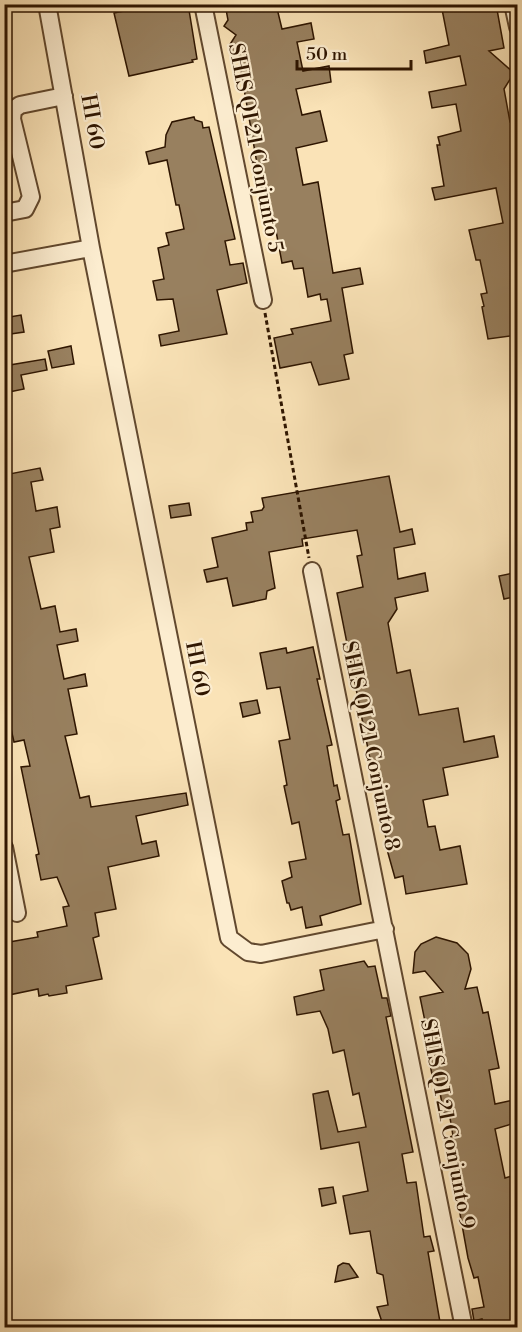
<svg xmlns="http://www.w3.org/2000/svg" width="522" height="1332" font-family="'Libre Bodoni',serif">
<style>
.building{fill:#98805f;stroke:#2e1500;stroke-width:1.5}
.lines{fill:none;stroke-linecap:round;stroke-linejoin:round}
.minor-casing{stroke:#61482e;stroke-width:20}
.path{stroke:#2e1500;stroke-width:3;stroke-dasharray:4.5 3;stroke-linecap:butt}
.minor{stroke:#fcedd0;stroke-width:16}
.labels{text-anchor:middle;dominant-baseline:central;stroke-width:4.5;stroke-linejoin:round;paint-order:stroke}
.street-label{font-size:21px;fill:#2e1500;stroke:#fcedd0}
</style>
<rect width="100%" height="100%" fill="#fae3b7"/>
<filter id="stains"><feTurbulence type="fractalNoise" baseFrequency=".00333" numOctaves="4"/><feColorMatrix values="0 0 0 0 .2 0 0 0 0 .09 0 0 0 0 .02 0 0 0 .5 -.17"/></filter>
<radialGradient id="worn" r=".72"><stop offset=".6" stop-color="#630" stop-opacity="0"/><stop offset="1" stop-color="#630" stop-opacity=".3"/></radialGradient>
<path class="building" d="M 133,4 L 188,4 L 197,59 L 192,60 L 193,62 L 129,76 L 114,13 L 134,9 Z
M 225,4 L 276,4 L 282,29 L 311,23 L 314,39 L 297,42 L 303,71 L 329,66 L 331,82 L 296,89 L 302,115 L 320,111 L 327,141 L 296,148 L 303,185 L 318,182 L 333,273 L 360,268 L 363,284 L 342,288 L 353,353 L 344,355 L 349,379 L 319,385 L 311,362 L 280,368 L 274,338 L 293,334 L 291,329 L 331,321 L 327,299 L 321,300 L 320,294 L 308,297 L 303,268 L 294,269 L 292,261 L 282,263 L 276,231 L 269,233 L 238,54 L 231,55 L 229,46 L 236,35 L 224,26 L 228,20 Z
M 441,4 L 496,4 L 504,48 L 489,51 L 514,73 L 504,89 L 510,122 L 518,121 L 518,335 L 488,339 L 482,307 L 484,306 L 481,294 L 487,293 L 480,260 L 476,260 L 469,230 L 503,223 L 496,188 L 435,200 L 432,188 L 444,186 L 437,145 L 440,145 L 438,137 L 461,131 L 456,104 L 432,108 L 429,92 L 466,85 L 460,56 L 426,63 L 424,51 L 449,45 Z
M 194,117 L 195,120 L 202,122 L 203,128 L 209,127 L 235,239 L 225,241 L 230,265 L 243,263 L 247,283 L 217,290 L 227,334 L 161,346 L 159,335 L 179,331 L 173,299 L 157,300 L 153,281 L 164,279 L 158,248 L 169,245 L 166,233 L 184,229 L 179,205 L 176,205 L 167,160 L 149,164 L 146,152 L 165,147 L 166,135 L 172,122 Z
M 21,315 L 24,332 L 4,335 L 4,318 Z
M 71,346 L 74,364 L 52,368 L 48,351 Z
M 45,359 L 47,370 L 21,375 L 24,389 L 4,393 L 4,366 Z
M 40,468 L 43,480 L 31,482 L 36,511 L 57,507 L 60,527 L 50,529 L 54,552 L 29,557 L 41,609 L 55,606 L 60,632 L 76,629 L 78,641 L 57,645 L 64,679 L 85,674 L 87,686 L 68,689 L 77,734 L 65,736 L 80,798 L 89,796 L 91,807 L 186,793 L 188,805 L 136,816 L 142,844 L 156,841 L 159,856 L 108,867 L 116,909 L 95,913 L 99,936 L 93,938 L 102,979 L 66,986 L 67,993 L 49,996 L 48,994 L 39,996 L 38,989 L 4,996 L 4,943 L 38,937 L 37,932 L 67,926 L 63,907 L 69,906 L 57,877 L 41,880 L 36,855 L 39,854 L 21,767 L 30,766 L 24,740 L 14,742 L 9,720 L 6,720 L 4,712 L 4,475 Z
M 389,476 L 400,532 L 412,529 L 415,544 L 394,548 L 398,579 L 425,573 L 428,591 L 395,598 L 397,609 L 388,623 L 397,673 L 410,670 L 419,715 L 458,708 L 464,742 L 494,736 L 498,757 L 443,768 L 448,795 L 423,800 L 428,827 L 435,826 L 440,850 L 460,846 L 467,884 L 406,894 L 403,876 L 395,878 L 388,853 L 375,763 L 371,764 L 337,593 L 363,587 L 357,556 L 362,555 L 357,530 L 302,539 L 303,546 L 269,552 L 275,588 L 267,591 L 266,599 L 233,606 L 227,578 L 207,582 L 204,570 L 218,567 L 212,538 L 247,530 L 246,523 L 253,522 L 251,512 L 262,510 L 264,507 L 262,498 Z
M 189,503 L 191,515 L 171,518 L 169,506 Z
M 513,573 L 518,596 L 504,599 L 499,576 Z
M 313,647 L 320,679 L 317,679 L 332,745 L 327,746 L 334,786 L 337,785 L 340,799 L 336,801 L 343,835 L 349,834 L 361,904 L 320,916 L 322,925 L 306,928 L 302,907 L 291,910 L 289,903 L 287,903 L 282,881 L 292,877 L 289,862 L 306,859 L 299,822 L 292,824 L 284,786 L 287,785 L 279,741 L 290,739 L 280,687 L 267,689 L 260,653 L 286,648 L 287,653 Z
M 257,700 L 260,713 L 243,717 L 240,703 Z
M 436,937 L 457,943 L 468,954 L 471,969 L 465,989 L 477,987 L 483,1013 L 488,1012 L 499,1068 L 489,1070 L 495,1104 L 514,1100 L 518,1114 L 518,1122 L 495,1129 L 505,1178 L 512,1176 L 518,1202 L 518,1328 L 484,1328 L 482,1319 L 474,1321 L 472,1309 L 484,1307 L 478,1277 L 474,1278 L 468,1258 L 453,1175 L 456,1175 L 449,1137 L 453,1136 L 449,1112 L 444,1113 L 437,1078 L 433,1079 L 425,1041 L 429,1041 L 420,997 L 443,992 L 425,971 L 413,973 L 415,952 L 421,944 Z
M 364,961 L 368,967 L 375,966 L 382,998 L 387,998 L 391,1016 L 386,1017 L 413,1152 L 402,1154 L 407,1183 L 416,1182 L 424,1237 L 430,1236 L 434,1251 L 428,1252 L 441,1328 L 384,1328 L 377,1307 L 388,1305 L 383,1275 L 377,1273 L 370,1231 L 350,1234 L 343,1196 L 368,1191 L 359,1142 L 321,1149 L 313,1094 L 328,1091 L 338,1132 L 366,1127 L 359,1093 L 353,1095 L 344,1050 L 333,1053 L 328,1029 L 320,1011 L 297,1015 L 294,997 L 324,990 L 320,970 Z
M 333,1187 L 336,1203 L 322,1206 L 319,1189 Z
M 343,1263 L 349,1264 L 358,1277 L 335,1282 L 338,1266 Z"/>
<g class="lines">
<defs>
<path id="minor" d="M 47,4 L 91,248 L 229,938 L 248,952 L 261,954 L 385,929
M 203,4 L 263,300
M 513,4 L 518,27
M 4,213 L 25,209 L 31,197 L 12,119 L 13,110 L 20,105 L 64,96
M 4,264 L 91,248
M 312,571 L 464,1328
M 4,847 L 17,913"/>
</defs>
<use href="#minor" class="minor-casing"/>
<path class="path" d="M 265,313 L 309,558"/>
<use href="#minor" class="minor"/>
</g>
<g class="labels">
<g class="street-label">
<text transform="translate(92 122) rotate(80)">HI 60</text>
<text transform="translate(255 148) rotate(79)">SHIS QI 21 Conjunto 5</text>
<text transform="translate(197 669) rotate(79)">HI 60</text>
<text transform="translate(370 746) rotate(78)">SHIS QI 21 Conjunto 8</text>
<text transform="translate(447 1124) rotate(79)">SHIS QI 21 Conjunto 9</text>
</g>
</g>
<rect width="522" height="1332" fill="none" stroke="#fae3b7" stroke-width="24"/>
<rect x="6" y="6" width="510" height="1320" fill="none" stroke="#2e1500" stroke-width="3"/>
<rect x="12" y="12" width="498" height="1308" fill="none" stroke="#2e1500" stroke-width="1.5"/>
<path d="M297 60v9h114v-9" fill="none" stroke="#2e1500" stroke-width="3"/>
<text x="306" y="60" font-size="18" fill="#2e1500" stroke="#fcedd0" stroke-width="4.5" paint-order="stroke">50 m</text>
<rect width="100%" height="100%" filter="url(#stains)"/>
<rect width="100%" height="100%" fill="url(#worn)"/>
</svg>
